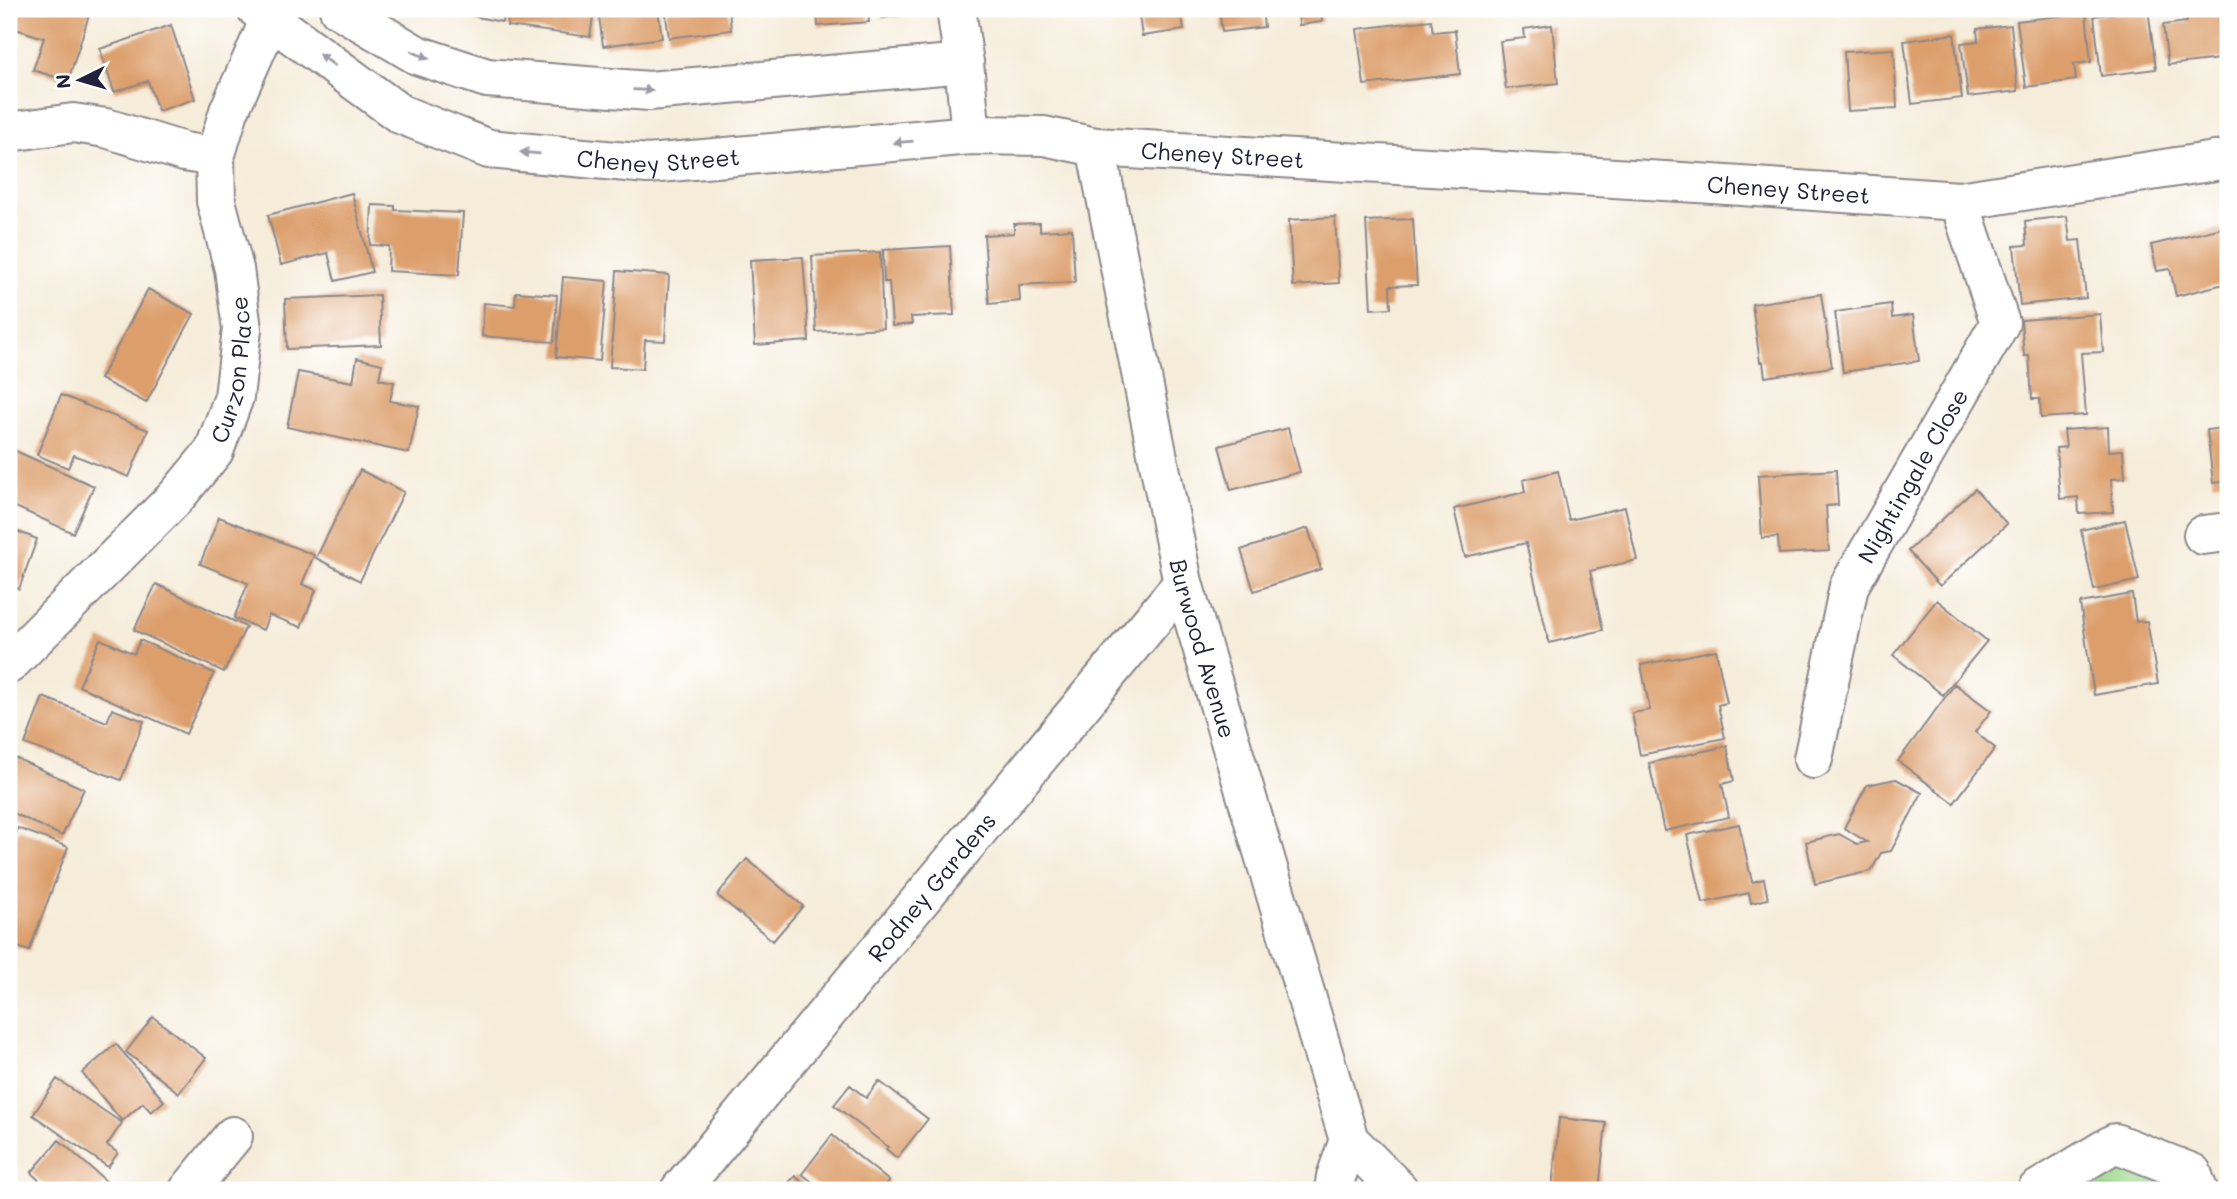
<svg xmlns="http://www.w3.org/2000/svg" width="2237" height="1199" font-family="Mali,sans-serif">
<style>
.green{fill:#9dd78a;stroke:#607c62;stroke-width:2}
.building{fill:#dc9e6b}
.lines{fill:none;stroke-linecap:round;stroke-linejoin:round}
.street-casing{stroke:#8c878a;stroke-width:42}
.street{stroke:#fff;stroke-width:38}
.oneway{fill:#9c9ca7}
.labels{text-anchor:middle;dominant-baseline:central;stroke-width:5;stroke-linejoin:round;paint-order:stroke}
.street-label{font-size:23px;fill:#22223b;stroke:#fff}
</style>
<rect width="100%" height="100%" fill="#fff"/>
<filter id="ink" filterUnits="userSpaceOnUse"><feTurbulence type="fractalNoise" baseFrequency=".0143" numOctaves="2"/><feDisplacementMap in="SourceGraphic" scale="14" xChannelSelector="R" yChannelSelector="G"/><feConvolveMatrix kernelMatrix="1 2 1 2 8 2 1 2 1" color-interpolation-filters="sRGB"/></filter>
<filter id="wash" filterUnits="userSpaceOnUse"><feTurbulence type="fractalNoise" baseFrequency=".00686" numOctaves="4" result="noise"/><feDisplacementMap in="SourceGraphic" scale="28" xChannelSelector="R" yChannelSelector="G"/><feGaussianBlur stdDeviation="1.57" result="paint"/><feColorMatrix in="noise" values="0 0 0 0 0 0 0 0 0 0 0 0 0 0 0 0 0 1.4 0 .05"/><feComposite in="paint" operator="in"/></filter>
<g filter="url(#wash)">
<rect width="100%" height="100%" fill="#f5ecd9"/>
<path class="green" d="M 2117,1162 L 2184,1190 L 2078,1190 L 2070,1187 Z"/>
<g id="blocks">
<path class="building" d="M 12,9 L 91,9 L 68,81 L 33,70 L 44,38 L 9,27 Z
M 457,9 L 505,9 L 502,22 L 457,13 Z
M 509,9 L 594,10 L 590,37 L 507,26 Z
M 598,9 L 658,9 L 662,38 L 603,46 Z
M 665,9 L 729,9 L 731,30 L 669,38 Z
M 817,9 L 868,9 L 869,22 L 818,26 Z
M 881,9 L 926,9 L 927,12 L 882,18 Z
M 1138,9 L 1181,9 L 1184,30 L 1142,36 Z
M 1219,9 L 1262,9 L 1264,27 L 1222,32 Z
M 1273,9 L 1321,9 L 1322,22 L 1299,25 L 1298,13 L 1274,16 Z
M 2148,9 L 2156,69 L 2101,76 L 2094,16 Z
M 2185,9 L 2228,9 L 2228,58 L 2168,65 L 2163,25 L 2187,22 Z
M 2086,13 L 2091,62 L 2074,64 L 2076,80 L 2026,87 L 2017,21 Z
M 1431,20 L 1433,32 L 1455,30 L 1460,74 L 1364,85 L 1357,29 Z
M 171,25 L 195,99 L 158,111 L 148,81 L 114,92 L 100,49 Z
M 1552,25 L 1558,83 L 1506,89 L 1500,41 L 1525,38 L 1524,29 Z
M 2011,25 L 2018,91 L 1968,97 L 1961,43 L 1978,41 L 1977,29 Z
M 1954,34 L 1962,98 L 1912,104 L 1904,41 Z
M 1894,49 L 1897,108 L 1848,111 L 1844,52 Z
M 352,193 L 372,272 L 335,281 L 328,253 L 281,265 L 268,215 Z
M 372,205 L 395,206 L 395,210 L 463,213 L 459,275 L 388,271 L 389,246 L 370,245 Z
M 2067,216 L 2070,241 L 2080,240 L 2086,298 L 2020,305 L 2014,246 L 2027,245 L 2025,221 Z
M 1335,217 L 1339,283 L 1293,286 L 1289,220 Z
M 1413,219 L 1417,285 L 1390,286 L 1391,308 L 1371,309 L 1366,221 Z
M 1040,223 L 1040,231 L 1072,229 L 1075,282 L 1019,285 L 1020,301 L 989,304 L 984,235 L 1014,233 L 1014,224 Z
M 2222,228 L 2228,253 L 2228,283 L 2176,296 L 2170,269 L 2157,271 L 2151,245 Z
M 950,246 L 954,315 L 911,317 L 912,324 L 892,326 L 889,282 L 884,282 L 883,250 Z
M 880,252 L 883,328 L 816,332 L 812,256 Z
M 803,257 L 809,341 L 755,345 L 750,260 Z
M 617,271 L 669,275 L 665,341 L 645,340 L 643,369 L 610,367 Z
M 563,277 L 607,281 L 600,361 L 556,357 Z
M 148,289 L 194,314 L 146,403 L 100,379 Z
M 516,292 L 557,295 L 554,342 L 482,336 L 484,303 L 515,306 Z
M 1821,294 L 1832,367 L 1765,377 L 1763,362 L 1760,362 L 1752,304 Z
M 379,295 L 381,345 L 287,349 L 285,299 Z
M 1891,304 L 1892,318 L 1913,315 L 1919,361 L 1843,372 L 1835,312 Z
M 2100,314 L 2103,352 L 2081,353 L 2086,415 L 2041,418 L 2040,399 L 2032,399 L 2029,356 L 2024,356 L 2021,320 Z
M 357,358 L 382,364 L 379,379 L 394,382 L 390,401 L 419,406 L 409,453 L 287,427 L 298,372 L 353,382 Z
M 61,395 L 148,430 L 129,477 L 74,455 L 68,468 L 37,455 Z
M 2108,427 L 2109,451 L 2123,450 L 2125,478 L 2111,479 L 2113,512 L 2079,514 L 2078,497 L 2060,499 L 2056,448 L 2066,447 L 2064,430 Z
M 2228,427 L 2228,481 L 2213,483 L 2207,430 Z
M 1288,428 L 1300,472 L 1231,490 L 1219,446 Z
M 9,448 L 94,486 L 73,533 L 9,504 Z
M 360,470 L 404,492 L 360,581 L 316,558 Z
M 1836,470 L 1838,505 L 1826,506 L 1829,551 L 1779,554 L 1778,537 L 1762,538 L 1758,475 Z
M 1558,471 L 1569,520 L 1625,507 L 1637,560 L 1590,571 L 1603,630 L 1549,643 L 1526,543 L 1465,557 L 1454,509 L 1525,492 L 1523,480 Z
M 1975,489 L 2007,524 L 1940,586 L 1908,551 Z
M 219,517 L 314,555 L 302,584 L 316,590 L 301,627 L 269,615 L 263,630 L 234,618 L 248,583 L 200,564 Z
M 2125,520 L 2139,580 L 2094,590 L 2081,530 Z
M 9,528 L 37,539 L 19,589 L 9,585 Z
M 1308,528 L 1321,569 L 1254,591 L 1241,550 Z
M 156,584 L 246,627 L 224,672 L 134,630 Z
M 2132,594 L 2136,622 L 2147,621 L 2158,684 L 2094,695 L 2080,603 Z
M 1937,600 L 1987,641 L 1943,695 L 1893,655 Z
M 100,639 L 134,654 L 140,640 L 214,673 L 186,734 L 79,686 Z
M 1716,650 L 1727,703 L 1718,705 L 1725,738 L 1640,755 L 1632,713 L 1650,710 L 1641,665 Z
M 1955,684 L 1991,711 L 1975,732 L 1995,748 L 1954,803 L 1898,761 Z
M 43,697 L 107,722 L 112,709 L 144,721 L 121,780 L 25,744 Z
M 1727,746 L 1734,781 L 1722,784 L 1729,817 L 1664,831 L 1649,763 Z
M 9,755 L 84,789 L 62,836 L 9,811 Z
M 1896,779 L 1922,793 L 1891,851 L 1881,853 L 1871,871 L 1815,884 L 1806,842 L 1839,834 L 1857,844 L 1867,842 L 1844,828 L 1867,785 Z
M 1739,824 L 1752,882 L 1764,879 L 1768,899 L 1751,903 L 1749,893 L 1703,903 L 1687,835 Z
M 18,828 L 68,847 L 29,951 L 9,944 L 9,853 Z
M 747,859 L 803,906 L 773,941 L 717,895 Z
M 153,1017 L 206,1058 L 179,1093 L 126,1052 Z
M 116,1044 L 164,1101 L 151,1112 L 143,1103 L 122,1121 L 82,1073 Z
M 57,1079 L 122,1123 L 107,1145 L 118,1153 L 108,1167 L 33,1115 Z
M 879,1081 L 928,1119 L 897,1158 L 886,1149 L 888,1147 L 834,1105 L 850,1085 L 866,1098 Z
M 1559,1118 L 1606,1123 L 1599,1190 L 1552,1188 Z
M 832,1135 L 889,1181 L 882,1190 L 823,1190 L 802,1174 Z
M 59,1140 L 107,1182 L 100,1190 L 50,1190 L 31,1173 Z
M 795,1176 L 811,1190 L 782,1190 Z"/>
</g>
</g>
<g filter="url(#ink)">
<use href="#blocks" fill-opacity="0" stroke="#8c878a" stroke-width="2"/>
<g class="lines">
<defs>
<g id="street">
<path id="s1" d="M 257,9 L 400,114 L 489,149 L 648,164 L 971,135 L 1044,136 L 1096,147 L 1698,183 L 1959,201 L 2228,159"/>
<path d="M 339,9 L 417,55 L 487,78 L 649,91 L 964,63"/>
<path d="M 956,9 L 964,63 L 971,135"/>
<path d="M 9,132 L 73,123 L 106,128 L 184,152 L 215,157"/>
<path id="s2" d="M 1096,147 L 1183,583 L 1349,1140 L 1399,1190"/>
<path d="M 2203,535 L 2228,532"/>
<path id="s3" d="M 9,664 L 176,497 L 214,451 L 234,397 L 242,329 L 234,269 L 216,201 L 215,157 L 229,111 L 270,19 L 277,9"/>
<path id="s4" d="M 1813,759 L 1849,586 L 2000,323 L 1959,201"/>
<path d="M 189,1190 L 233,1136"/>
<path id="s5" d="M 680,1190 L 1183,583"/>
<path d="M 1334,1190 L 1336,1177 L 1349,1140"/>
<path d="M 2037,1190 L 2115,1143 L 2192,1173 L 2198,1190"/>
</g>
</defs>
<use href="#street" class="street-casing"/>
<use href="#street" class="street"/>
</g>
<defs><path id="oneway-solid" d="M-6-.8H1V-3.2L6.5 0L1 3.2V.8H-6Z" transform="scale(1.75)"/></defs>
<g class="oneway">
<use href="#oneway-solid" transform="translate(420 55) rotate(23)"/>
<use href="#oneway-solid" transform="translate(327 60) rotate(-144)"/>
<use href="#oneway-solid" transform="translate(643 90) rotate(2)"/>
<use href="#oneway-solid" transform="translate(903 142) rotate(175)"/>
<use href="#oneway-solid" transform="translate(530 153) rotate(-175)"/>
</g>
</g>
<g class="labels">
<g class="street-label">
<text stroke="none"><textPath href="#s1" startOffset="1010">Cheney Street</textPath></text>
<text stroke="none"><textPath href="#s1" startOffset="443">Cheney Street</textPath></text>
<text stroke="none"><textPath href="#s1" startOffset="1577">Cheney Street</textPath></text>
<text stroke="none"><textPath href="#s3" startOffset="380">Curzon Place</textPath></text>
<text stroke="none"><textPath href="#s4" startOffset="304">Nightingale Close</textPath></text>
<text stroke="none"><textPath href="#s2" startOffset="513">Burwood Avenue</textPath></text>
<text stroke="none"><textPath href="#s5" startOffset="394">Rodney Gardens</textPath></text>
</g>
</g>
<rect width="2237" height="1199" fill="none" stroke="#fff" stroke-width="35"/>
<g transform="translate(80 80) rotate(265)" stroke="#ffffff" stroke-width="5" paint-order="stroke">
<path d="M0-5L12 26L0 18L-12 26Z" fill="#22223b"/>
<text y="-10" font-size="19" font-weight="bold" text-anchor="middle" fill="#22223b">N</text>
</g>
</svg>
